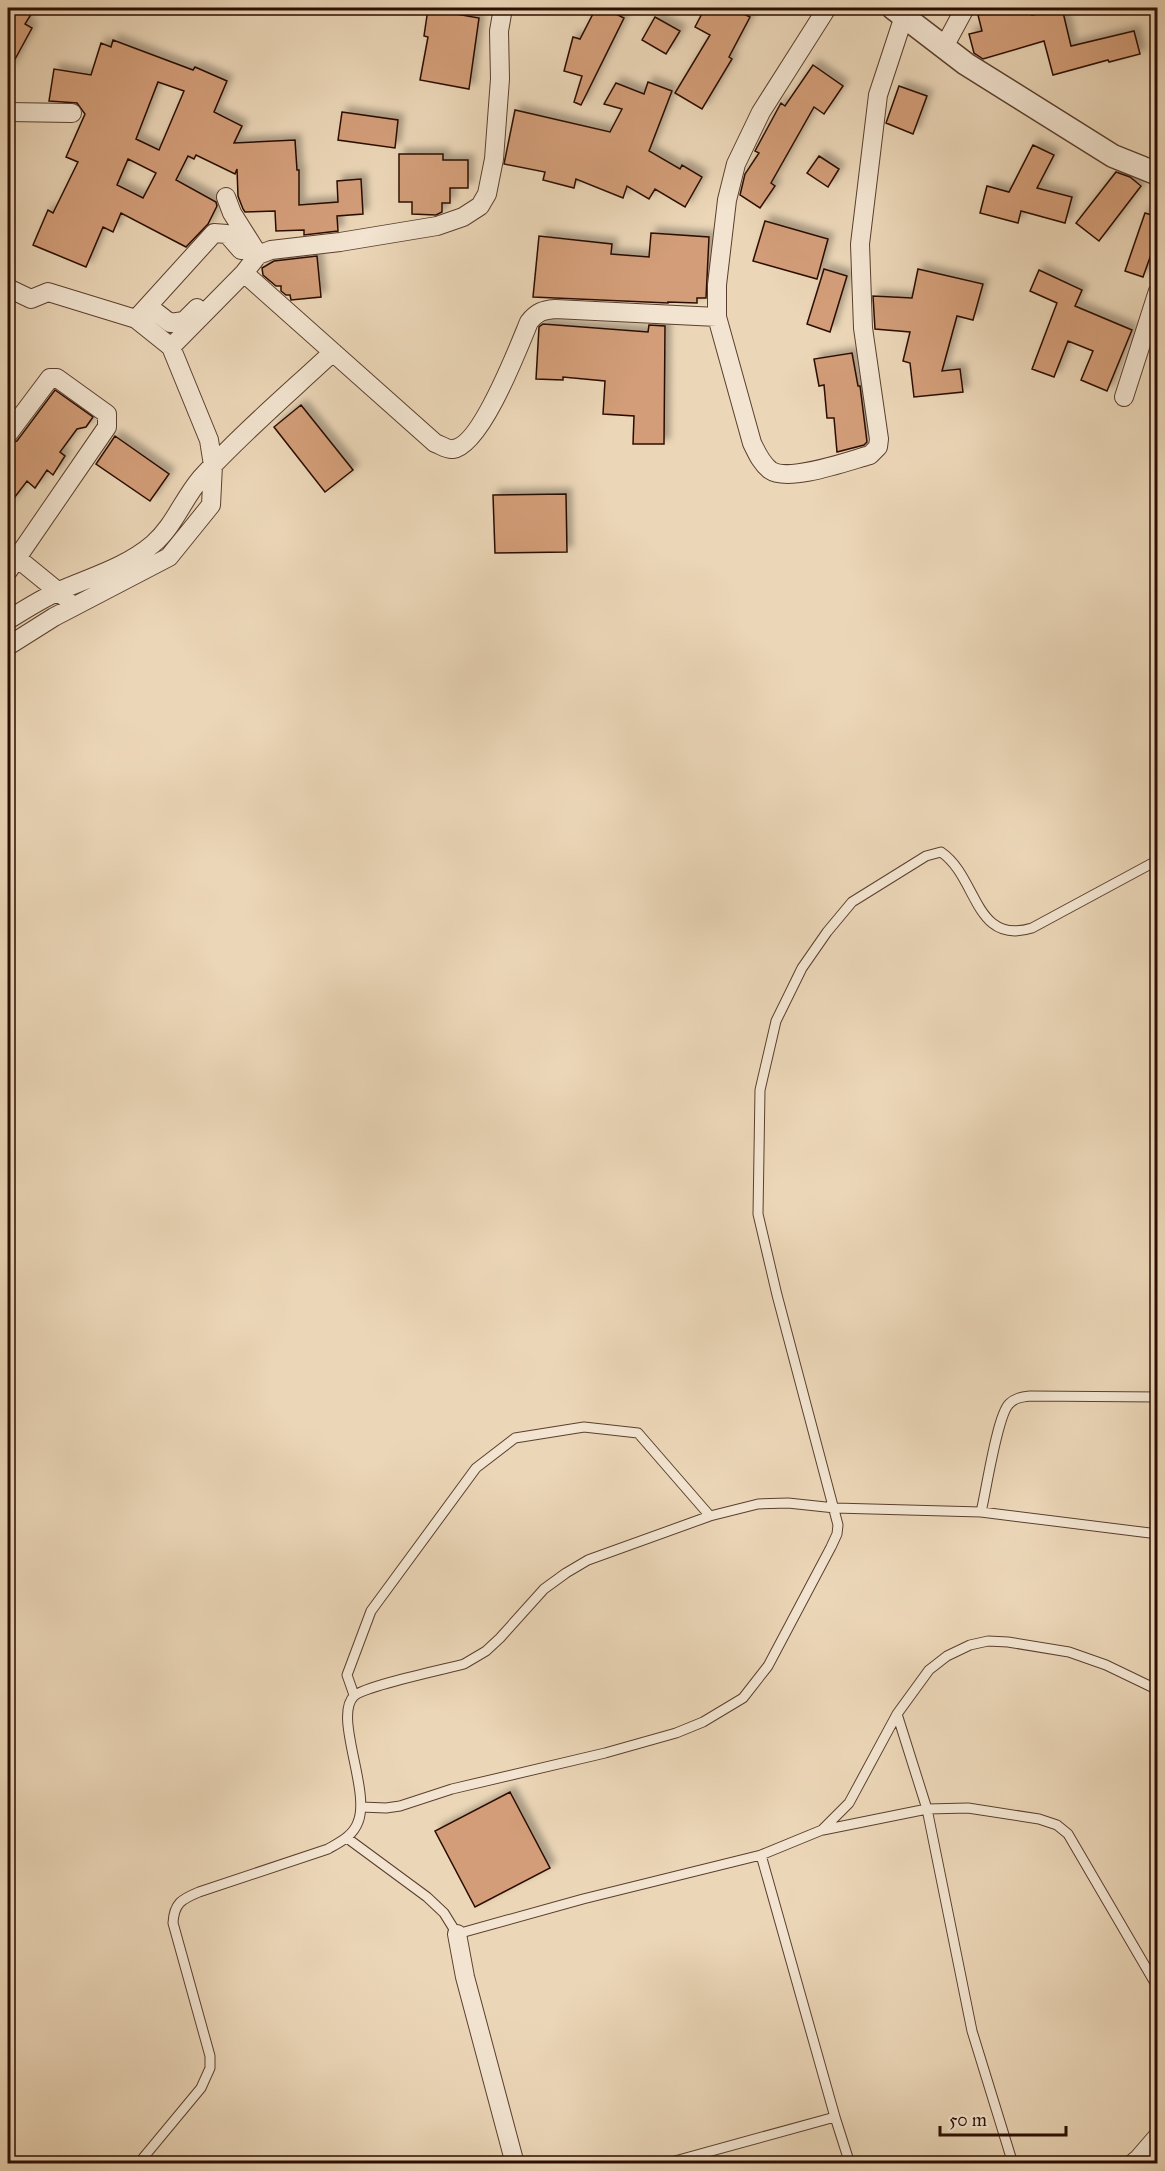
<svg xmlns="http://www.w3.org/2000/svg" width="1165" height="2171" font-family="'IM FELL Great Primer',serif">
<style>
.building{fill:#d29d78;stroke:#2b0d00;stroke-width:1.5;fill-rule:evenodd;filter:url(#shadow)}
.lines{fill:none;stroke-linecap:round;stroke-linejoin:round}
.service-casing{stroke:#5b3f2e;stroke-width:11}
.minor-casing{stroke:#5b3f2e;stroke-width:20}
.tertiary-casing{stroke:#5b3f2e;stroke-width:25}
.service{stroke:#f2e4d0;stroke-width:9}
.minor{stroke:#f2e4d0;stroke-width:18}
.tertiary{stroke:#f2e4d0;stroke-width:22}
</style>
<defs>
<filter id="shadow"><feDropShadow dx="5.5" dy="-5.5" stdDeviation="3" flood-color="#0004"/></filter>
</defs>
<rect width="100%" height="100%" fill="#ebd6b7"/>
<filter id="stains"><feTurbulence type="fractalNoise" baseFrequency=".00333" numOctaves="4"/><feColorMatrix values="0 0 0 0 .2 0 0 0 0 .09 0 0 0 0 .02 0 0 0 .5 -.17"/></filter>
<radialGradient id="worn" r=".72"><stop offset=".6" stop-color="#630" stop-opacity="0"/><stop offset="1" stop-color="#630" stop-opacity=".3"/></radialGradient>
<path class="building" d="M 8,8 L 35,8 L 25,24 L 32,28 L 8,72 Z
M 596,8 L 604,8 L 624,18 L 581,105 L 574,102 L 582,76 L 564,71 L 573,37 L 580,39 Z
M 705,8 L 732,8 L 750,17 L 729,57 L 732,59 L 702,109 L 675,93 L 710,35 L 695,27 Z
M 990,8 L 1030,8 L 1032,15 L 1062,8 L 1071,46 L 1134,31 L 1140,54 L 1109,62 L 1108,60 L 1053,75 L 1044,41 L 983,59 L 974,53 L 969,34 L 982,31 L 977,11 Z
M 428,9 L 479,18 L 469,89 L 420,80 L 428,37 L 424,36 Z
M 655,17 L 680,31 L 666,54 L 642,40 Z
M 113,40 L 193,70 L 195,67 L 227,81 L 214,112 L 242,126 L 234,143 L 295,140 L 297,170 L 299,170 L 299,205 L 338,202 L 337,181 L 361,179 L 363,214 L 337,216 L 338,231 L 304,235 L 304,230 L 276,231 L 275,211 L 245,212 L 243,209 L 238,196 L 237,169 L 235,174 L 196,155 L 194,159 L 188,156 L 176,180 L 216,202 L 217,206 L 208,224 L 186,247 L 121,213 L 113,232 L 103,227 L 86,267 L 33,245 L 48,210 L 53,213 L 78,162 L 66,157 L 85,114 L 77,103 L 49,101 L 54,69 L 91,75 L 101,43 L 111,47 ZM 158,82 L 184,91 L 159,150 L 136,139 ZM 128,159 L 156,173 L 143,198 L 117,185 Z
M 813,65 L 843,86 L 824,114 L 814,107 L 771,183 L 775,186 L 760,208 L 740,195 L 745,174 L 759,153 L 755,151 L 781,103 L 785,106 Z
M 648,82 L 672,91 L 649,151 L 680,169 L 682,165 L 702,177 L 685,207 L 655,189 L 649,199 L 627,186 L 623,198 L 576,179 L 574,188 L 543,180 L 545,172 L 504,164 L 515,110 L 610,132 L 622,109 L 604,104 L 616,83 L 644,94 Z
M 899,86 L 927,96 L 913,134 L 886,123 Z
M 342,112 L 398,120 L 395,148 L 338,140 Z
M 1033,145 L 1054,155 L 1037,188 L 1072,197 L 1065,223 L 1021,211 L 1018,223 L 980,213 L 987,186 L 1009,192 Z
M 399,154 L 443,154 L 443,160 L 468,160 L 468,188 L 450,188 L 450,203 L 442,203 L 442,212 L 436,215 L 412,214 L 412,202 L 399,202 Z
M 819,156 L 839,169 L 828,187 L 807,173 Z
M 1116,172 L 1130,177 L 1141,186 L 1099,241 L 1076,223 Z
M 1145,213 L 1158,217 L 1158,235 L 1143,277 L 1125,271 Z
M 765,221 L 828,239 L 817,279 L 753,261 Z
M 651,233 L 709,237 L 706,298 L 697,298 L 697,303 L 668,302 L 668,303 L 533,297 L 539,236 L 612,244 L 611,254 L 649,257 Z
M 317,256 L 321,297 L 291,300 L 290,295 L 286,295 L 281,291 L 281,286 L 276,286 L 263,275 L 262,268 L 274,261 Z
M 824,269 L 847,276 L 830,332 L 807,324 Z
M 918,269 L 983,284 L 973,320 L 957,316 L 942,371 L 960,369 L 963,392 L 914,397 L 910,363 L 903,361 L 910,332 L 875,329 L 873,296 L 912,298 Z
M 1039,270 L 1082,290 L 1075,306 L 1132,330 L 1107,391 L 1081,380 L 1093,351 L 1068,341 L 1054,377 L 1032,369 L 1057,303 L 1030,291 Z
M 543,324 L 648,332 L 649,325 L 665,326 L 664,444 L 633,444 L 634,416 L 603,414 L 605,381 L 563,377 L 563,380 L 536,379 L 539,327 Z
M 852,353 L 858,386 L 860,386 L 867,442 L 864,445 L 837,452 L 834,418 L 827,418 L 824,385 L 819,386 L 814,359 Z
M 55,390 L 93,417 L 86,427 L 77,429 L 60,452 L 65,456 L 53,475 L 47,470 L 35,488 L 27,481 L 8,506 L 8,445 L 17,441 Z
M 301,405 L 353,470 L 325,492 L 274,427 Z
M 115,436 L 169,474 L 150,501 L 96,464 Z
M 566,494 L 567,552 L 495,553 L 493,495 Z
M 510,1792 L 550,1868 L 475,1907 L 435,1831 Z"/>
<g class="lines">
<defs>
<path id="service" d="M 981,1512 C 986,1492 997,1416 1009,1404 C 1015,1398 1021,1397 1030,1396 L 1158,1397
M 354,1695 L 347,1675 L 371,1611 L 476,1468 L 515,1438 L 584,1427 L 638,1433 L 710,1516
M 897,1714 L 927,1809 L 972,2031 L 1013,2164
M 361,1807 L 386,1808 L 400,1806 L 452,1789 L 605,1753 L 676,1733 L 703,1722 L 743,1698 L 768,1666 L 831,1547 L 837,1534 L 838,1525 L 777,1295 L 758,1214 L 760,1090 L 776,1021 L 802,968 L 827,932 L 852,902 L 926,856 L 941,852 C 978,877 974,946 1032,928 L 1158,860
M 823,1830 L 927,1809 L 968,1808 L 1039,1819 L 1057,1825 L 1068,1834 L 1158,1988
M 347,1838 L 427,1897 L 444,1913 L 457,1934 L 583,1899 L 761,1855 L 822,1830 L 849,1803 L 897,1714 L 929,1670 L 947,1656 L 970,1645 L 988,1641 L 1008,1642 L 1069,1652 L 1106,1665 L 1158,1690
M 761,1855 L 835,2117 L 850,2164
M 138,2164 L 201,2088 L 210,2068 L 210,2056 L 173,1923 C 174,1903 182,1899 199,1892 L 328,1849 C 340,1842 353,1836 358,1822 C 371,1791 333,1716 354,1696 C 364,1686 445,1669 464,1664 L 486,1651 L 500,1638 L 544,1589 L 566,1573 L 588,1560 L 710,1516 L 758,1504 L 788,1503 L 835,1508 L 981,1512 L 1158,1534
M 664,2164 L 835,2117"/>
<path id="minor" d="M 827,8 L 761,112 L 736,164 L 727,200 L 717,285 L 717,317 L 752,443 C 757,453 761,463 770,470 C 788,483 848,461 870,455 L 878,447 L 879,439 L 863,328 L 860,244 L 878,95 L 904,16
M 944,47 L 965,8
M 8,112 L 72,113
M 226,197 L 232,213 L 256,251
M 244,273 L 435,443 C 441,445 447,450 453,449 C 481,446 519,346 529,322 C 537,312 543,310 555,309 L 717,317
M 8,288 L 31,299 L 48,292 L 136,319 L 171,347
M 148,306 L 170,323 L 184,321 L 197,308
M 136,319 L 214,233 L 227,234 L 241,250 L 250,242
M 1124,397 L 1158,291
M 8,434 L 50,378 L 57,378 L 107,414 L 107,427 L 8,571
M 17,558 L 66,598
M 8,620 C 24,610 41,599 59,591 C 91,577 126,567 153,544 C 174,526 183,499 201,478 C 242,433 289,393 333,352
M 8,646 L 54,617 L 169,557 L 211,505 L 213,465 L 209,440 L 171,347 L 244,273 L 258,255 L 271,250 L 340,242 L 437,226 L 463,217 L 480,206 L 487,194 L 494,159 L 500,79 L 499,31 L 503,8
M 457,1934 L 465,1977 L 515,2164
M 1132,2164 L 1139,2158 L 1158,2136"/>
<path id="tertiary" d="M 893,8 L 966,64 L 1113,156 L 1158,174"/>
</defs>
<use href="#service" class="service-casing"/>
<use href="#minor" class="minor-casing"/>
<use href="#tertiary" class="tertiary-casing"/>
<use href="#service" class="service"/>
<use href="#minor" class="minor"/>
<use href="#tertiary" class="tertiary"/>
</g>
<rect width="1165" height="2171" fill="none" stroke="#ebd6b7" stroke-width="30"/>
<rect x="9" y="9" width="1147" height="2153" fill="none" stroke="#2b0d00" stroke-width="3"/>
<rect x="15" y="15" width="1135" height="2141" fill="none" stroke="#2b0d00" stroke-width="1.5"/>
<path d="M940 2126v9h126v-9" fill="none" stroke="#2b0d00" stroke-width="3"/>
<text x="949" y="2126" font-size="18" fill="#2b0d00" stroke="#f2e4d0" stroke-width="4.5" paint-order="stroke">50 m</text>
<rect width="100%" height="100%" filter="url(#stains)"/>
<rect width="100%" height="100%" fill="url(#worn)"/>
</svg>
